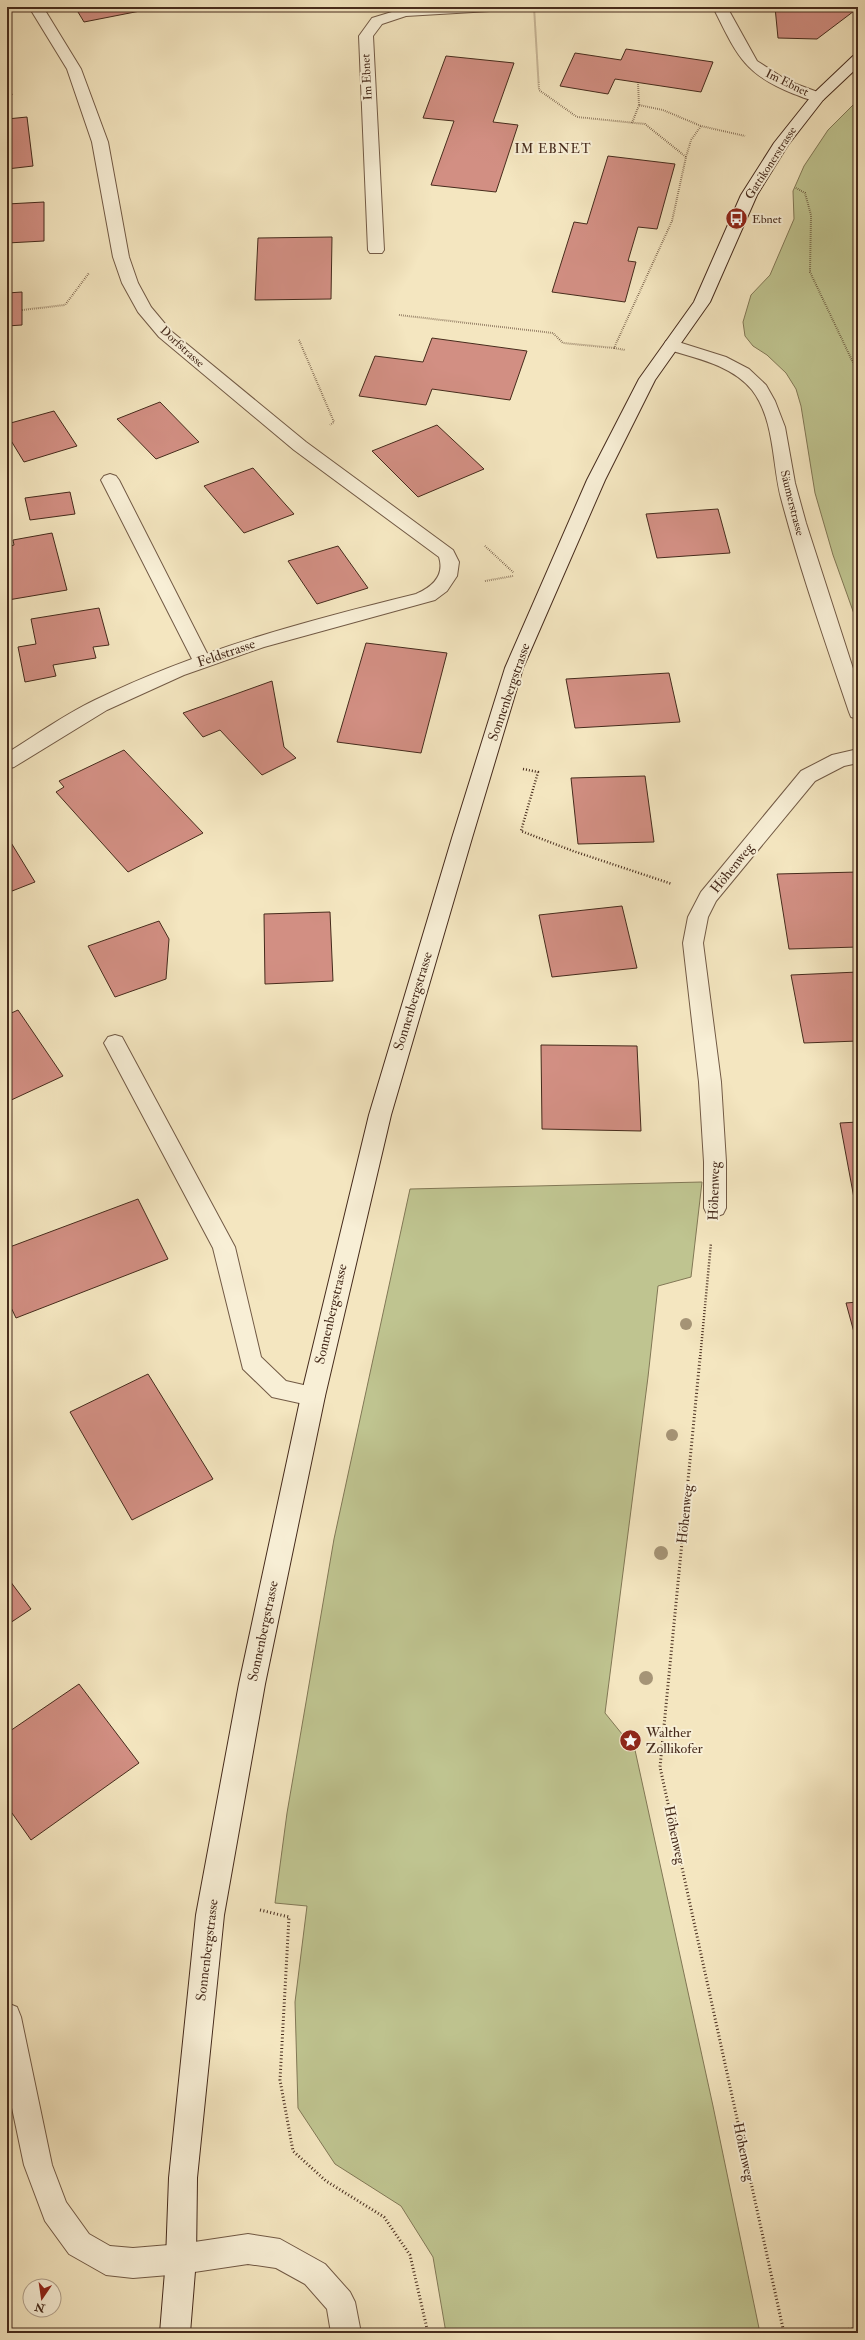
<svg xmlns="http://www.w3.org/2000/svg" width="865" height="2340" font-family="'IM FELL Double Pica',serif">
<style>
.green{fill:#bfc490;stroke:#827856}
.building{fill:#d28f83;stroke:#462b1c}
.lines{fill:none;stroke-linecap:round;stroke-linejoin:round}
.service-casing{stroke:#725a45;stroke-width:2}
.minor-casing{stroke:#725a45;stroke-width:2}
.secondary-casing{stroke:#462b1c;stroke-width:2}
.path-far2{stroke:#462b1c;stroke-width:2;stroke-dasharray:0.5 1.5;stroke-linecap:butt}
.path-far1{stroke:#462b1c;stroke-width:2.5;stroke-dasharray:1 2;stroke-linecap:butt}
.path{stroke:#462b1c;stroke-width:3;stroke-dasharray:1 2.5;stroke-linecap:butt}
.service{fill:#f8efd6;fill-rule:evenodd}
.minor{fill:#f8efd6;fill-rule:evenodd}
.secondary{fill:#f8efd6;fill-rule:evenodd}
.tree{fill:#a59476}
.labels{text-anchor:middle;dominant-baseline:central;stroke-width:4;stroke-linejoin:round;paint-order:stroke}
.far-street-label{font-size:12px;fill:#462b1c;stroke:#f8efd6}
.far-poi-label{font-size:12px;fill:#462b1c;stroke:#f8efd6;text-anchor:start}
.far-neighbourhood-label{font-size:13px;letter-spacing:1px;fill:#462b1c;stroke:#f8efd6}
.street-label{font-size:14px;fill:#462b1c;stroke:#f8efd6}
.poi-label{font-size:14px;fill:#462b1c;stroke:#f8efd6;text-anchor:start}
</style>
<rect width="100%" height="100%" fill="#f4e6c0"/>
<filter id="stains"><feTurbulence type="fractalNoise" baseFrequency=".005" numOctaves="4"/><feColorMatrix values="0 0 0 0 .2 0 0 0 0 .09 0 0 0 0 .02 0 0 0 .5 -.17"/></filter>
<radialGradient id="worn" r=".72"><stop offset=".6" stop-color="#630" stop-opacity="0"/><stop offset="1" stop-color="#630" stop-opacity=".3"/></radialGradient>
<path class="green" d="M 858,100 L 858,625 L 833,555 L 815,493 L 801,406 L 796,389 L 786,373 L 767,355 L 753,346 L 745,336 L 743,322 L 751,295 L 770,275 L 794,219 L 793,191 L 804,166 L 828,130 Z
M 702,1182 L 691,1277 L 658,1286 L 648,1377 L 605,1713 L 635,1750 L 713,2106 L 760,2333 L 446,2333 L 433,2257 L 401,2206 L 335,2164 L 298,2108 L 295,2002 L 307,1906 L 275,1903 L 287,1813 L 334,1539 L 410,1189 Z"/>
<path class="building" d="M 75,7 L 137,7 L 140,11 L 84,22 Z
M 775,7 L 858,7 L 858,8 L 817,39 L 778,38 Z
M 626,49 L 713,62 L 701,92 L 615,79 L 608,94 L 560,86 L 575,53 L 621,60 Z
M 446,56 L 514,63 L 493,122 L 518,125 L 496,192 L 431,185 L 454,121 L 423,118 Z
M 7,78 L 12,95 L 7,96 Z
M 27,117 L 33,166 L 7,169 L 7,119 Z
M 608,156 L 675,164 L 657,229 L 638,227 L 628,261 L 636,262 L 625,302 L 552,292 L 574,222 L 587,224 Z
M 44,202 L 44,241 L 7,243 L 7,204 Z
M 332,237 L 331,299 L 255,300 L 258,238 Z
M 22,292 L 22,325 L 7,326 L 7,293 Z
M 432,338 L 527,351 L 510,400 L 432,389 L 426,405 L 359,396 L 375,356 L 423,362 Z
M 160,402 L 199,442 L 156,459 L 117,419 Z
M 54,411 L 77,446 L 24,462 L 7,434 L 7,424 Z
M 437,425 L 484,469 L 418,497 L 372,451 Z
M 253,468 L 294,514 L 244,533 L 204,486 Z
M 70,492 L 75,514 L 30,520 L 25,498 Z
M 718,509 L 730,553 L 657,558 L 646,514 Z
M 52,533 L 67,590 L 8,600 L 7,547 L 14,545 L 13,540 Z
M 338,546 L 368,588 L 317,604 L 288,561 Z
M 99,608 L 109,645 L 93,647 L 96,658 L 53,665 L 56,676 L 25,682 L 18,647 L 36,644 L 31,619 Z
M 366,643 L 447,653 L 421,753 L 337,742 Z
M 669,673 L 680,722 L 575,728 L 566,679 Z
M 272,681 L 284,747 L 296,758 L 262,775 L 220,730 L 203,737 L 183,713 Z
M 124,750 L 203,833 L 128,872 L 56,792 L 64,787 L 59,781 Z
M 645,776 L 654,842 L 578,844 L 571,778 Z
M 10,841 L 35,882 L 7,893 L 7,843 Z
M 858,872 L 858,947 L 789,949 L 777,874 Z
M 622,906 L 637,968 L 552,977 L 539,915 Z
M 330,912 L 333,981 L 265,984 L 264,914 Z
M 159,921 L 169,939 L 166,979 L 115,997 L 88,946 Z
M 858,972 L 858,1041 L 804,1043 L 791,975 Z
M 18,1010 L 63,1076 L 7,1102 L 7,1015 Z
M 541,1045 L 637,1046 L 641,1131 L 542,1129 Z
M 858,1122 L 858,1198 L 854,1198 L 840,1123 Z
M 138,1199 L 168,1259 L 16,1318 L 7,1299 L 7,1248 Z
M 858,1302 L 858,1347 L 846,1303 Z
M 148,1374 L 213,1479 L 132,1520 L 70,1412 Z
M 7,1577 L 31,1609 L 7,1625 Z
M 79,1684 L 139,1763 L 31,1840 L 7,1806 L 7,1733 Z"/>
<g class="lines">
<defs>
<path id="service" d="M 110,474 L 116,476 L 119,480 L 211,661 L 209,665 L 202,667 L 195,665 L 193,661 L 101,480 L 104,476 Z
M 115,1035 L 122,1037 L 235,1247 L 261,1357 L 286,1381 L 321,1389 L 325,1396 L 321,1403 L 313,1406 L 272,1397 L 243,1369 L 213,1248 L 104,1043 L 108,1037 Z"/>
<path id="minor" d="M 29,7 L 43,7 L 81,69 L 108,142 L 129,257 L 138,283 L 151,307 L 171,331 L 306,442 L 453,550 L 459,562 L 457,576 L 447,591 L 435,600 L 264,647 L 184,675 L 107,710 L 14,767 L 7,769 L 7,753 C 36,735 64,715 95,700 C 197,650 306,621 416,594 C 432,587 445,576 439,557 L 294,450 L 159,337 L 138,312 L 122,283 L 113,257 L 92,142 L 67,69 Z
M 497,7 L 490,11 L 406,16 L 382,24 L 373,36 L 384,250 L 382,253 L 370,253 L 368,250 L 359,36 L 372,18 L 405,8 Z
M 713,7 L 727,7 L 757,61 L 788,81 L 823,94 L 825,97 L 823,100 C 814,103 803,97 794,94 C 743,74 736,53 713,7 Z
M 672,340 L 726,357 L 749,369 L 766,385 L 775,401 L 785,427 L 795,483 L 806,523 L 858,684 L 858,719 L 851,717 L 849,712 C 825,641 800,570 781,498 C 772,464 775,420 752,390 C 732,365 695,358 666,349 L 664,345 L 666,341 Z
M 858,749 L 858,763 L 844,766 L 815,781 L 716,901 L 708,917 L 703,943 L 721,1082 L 726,1162 L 726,1208 L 723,1214 L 715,1217 L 707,1214 L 704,1208 L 704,1162 L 699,1082 L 683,943 L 688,917 L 701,892 L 801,771 L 832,755 Z
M 7,2003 L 17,2007 L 21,2017 L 52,2165 L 66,2202 L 89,2234 L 110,2246 L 133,2248 L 181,2244 L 248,2234 L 280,2239 L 325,2264 L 350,2292 L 355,2302 L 361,2333 L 331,2333 L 327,2309 L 305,2284 L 276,2268 L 248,2264 L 181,2274 L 133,2278 L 106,2275 L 69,2254 L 45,2221 L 24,2165 L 7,2084 Z"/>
<path id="secondary" d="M 858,55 L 858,67 L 823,100 L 788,145 L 757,195 L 710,302 L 655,380 L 605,480 L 523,668 L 472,838 L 391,1115 L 325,1396 L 265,1684 L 224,1915 L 197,2178 L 196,2259 L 190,2333 L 160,2333 L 166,2259 L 169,2178 L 196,1915 L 239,1684 L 301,1396 L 369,1115 L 452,838 L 505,668 L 587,480 L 639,379 L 694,302 L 741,195 L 774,143 L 813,94 L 853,56 Z"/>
</defs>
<use href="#service" class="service-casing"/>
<use href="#minor" class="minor-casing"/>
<use href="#secondary" class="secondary-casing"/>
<path class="path-far2" d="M 638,82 L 639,105
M 632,123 L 639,105 L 663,110 L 701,126 L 745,136
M 686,157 L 691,140 L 701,126
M 796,188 L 805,193 L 811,215 L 810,272 L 858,373
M 22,310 L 65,305 L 89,273
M 399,315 L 553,333 L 563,343 L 614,348 L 672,221 L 686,157 L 645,124 L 577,117 L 539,90 L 534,7
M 299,340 L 334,422 L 330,425
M 614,348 L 625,350
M 485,546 L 514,573
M 485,581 L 513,576"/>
<path class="path-far1" d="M 523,769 L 538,772 L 521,831 L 573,851 L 672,884
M 700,1359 L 711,1243"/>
<path class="path" d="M 700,1358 L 660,1767 L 784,2333
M 260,1910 L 289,1917 L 280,2080 L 293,2151 L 326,2181 L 384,2217 L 410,2255 L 428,2333
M 824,2333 L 858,2328"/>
<use href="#service" class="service"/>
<use href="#minor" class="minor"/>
<use href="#secondary" class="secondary"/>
</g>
<g class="tree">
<circle cx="686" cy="1324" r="6"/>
<circle cx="672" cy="1435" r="6"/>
<circle cx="661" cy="1553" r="7"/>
<circle cx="646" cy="1678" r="7"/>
</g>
<defs>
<symbol id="bus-disc" viewBox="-11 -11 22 22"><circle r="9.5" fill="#8f2418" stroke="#f8efd6"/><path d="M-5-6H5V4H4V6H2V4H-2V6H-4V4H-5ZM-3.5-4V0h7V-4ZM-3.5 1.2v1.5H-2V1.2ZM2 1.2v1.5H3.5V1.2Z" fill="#fff"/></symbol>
<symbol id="sight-disc" viewBox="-11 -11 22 22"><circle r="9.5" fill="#8f2418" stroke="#f8efd6"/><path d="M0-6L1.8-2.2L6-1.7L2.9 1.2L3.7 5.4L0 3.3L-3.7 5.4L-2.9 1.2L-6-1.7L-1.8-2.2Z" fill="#fff"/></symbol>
</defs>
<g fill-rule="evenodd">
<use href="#bus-disc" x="724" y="206" width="25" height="25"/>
<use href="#sight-disc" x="618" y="1728" width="25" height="25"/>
</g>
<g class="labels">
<g class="far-street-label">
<text transform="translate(367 77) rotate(-93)">Im Ebnet</text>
<text transform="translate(787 83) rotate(26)">Im Ebnet</text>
<text transform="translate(771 163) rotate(-57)">Gattikonerstrasse</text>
<text transform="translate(182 347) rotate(42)">Dorfstrasse</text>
<text transform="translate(792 503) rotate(76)">Säumerstrasse</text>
</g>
<g class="far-poi-label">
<text x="752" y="219">Ebnet</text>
</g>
<g class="far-neighbourhood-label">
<text x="553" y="149">IM EBNET</text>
</g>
<g class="street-label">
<text transform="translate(226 653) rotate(-19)">Feldstrasse</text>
<text transform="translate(509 692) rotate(-71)">Sonnenbergstrasse</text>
<text transform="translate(732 868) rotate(-51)">Höhenweg</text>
<text transform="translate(413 1001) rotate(-73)">Sonnenbergstrasse</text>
<text transform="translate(714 1191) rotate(-88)">Höhenweg</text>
<text transform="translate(331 1314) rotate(-77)">Sonnenbergstrasse</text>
<text transform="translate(685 1514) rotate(-84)">Höhenweg</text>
<text transform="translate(263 1631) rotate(-78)">Sonnenbergstrasse</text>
<text transform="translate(675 1835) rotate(78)">Höhenweg</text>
<text transform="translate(207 1950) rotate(-83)">Sonnenbergstrasse</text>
<text transform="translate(744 2152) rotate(78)">Höhenweg</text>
</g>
<g class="poi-label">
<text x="646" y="1732">Walther<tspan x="646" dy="16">Zollikofer</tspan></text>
</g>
</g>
<rect width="865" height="2340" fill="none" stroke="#f4e6c0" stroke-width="24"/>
<rect x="8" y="8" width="849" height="2324" fill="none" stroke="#462b1c" stroke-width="2"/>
<rect x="12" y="12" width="841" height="2316" fill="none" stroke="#462b1c"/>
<g transform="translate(42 2298) rotate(193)"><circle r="19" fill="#f8efd6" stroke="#b1a18c"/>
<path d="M0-3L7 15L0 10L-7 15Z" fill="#8f2418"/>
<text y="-6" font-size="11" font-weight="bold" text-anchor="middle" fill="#462b1c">N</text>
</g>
<rect width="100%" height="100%" filter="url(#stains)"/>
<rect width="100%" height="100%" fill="url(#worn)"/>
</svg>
